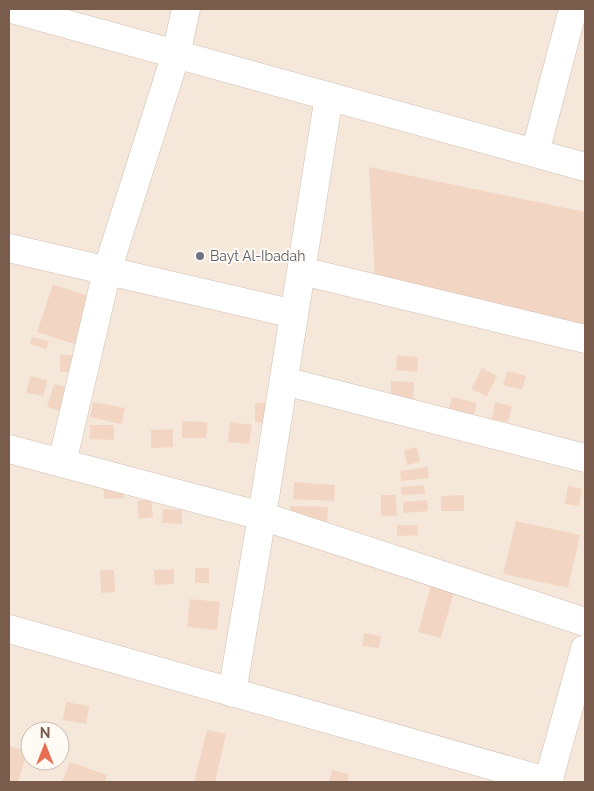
<svg xmlns="http://www.w3.org/2000/svg" width="594" height="791" font-family="Raleway,sans-serif">
<style>
.residential{fill:#f5e8da;fill-rule:evenodd}
.building{fill:#f3d5c3}
.lines{fill:none;stroke-linecap:round;stroke-linejoin:round}
.minor-casing{stroke:#d1beb0;stroke-width:29}
.minor{stroke:#fff;stroke-width:28}
.worship-dot{fill:#6b7280;stroke:#fffaf3;stroke-width:2}
.labels{text-anchor:middle;dominant-baseline:central;stroke-width:4;stroke-linejoin:round;paint-order:stroke}
.worship-label{font-size:14px;fill:#5b616d;stroke:#fffaf3;text-anchor:start}
</style>
<rect width="100%" height="100%" fill="#fdf6ec"/>
<path class="residential" d="M 9,9 L 585,9 L 585,782 L 9,782 ZM 30,731 L 60,731 L 60,761 L 30,761 Z"/>
<path class="building" d="M 369,167 L 585,212 L 585,330 L 375,280 Z
M 53,284 L 93,298 L 77,345 L 37,332 Z
M 32,337 L 49,341 L 46,349 L 30,344 Z
M 60,355 L 78,355 L 78,372 L 60,372 Z
M 397,355 L 418,357 L 417,372 L 396,370 Z
M 482,368 L 497,376 L 487,396 L 471,389 Z
M 507,371 L 526,376 L 522,390 L 503,385 Z
M 30,376 L 47,380 L 44,396 L 26,393 Z
M 391,381 L 414,382 L 413,400 L 391,399 Z
M 54,384 L 70,388 L 63,412 L 47,407 Z
M 452,397 L 477,403 L 472,422 L 447,416 Z
M 93,402 L 125,408 L 122,424 L 90,417 Z
M 495,402 L 512,406 L 508,422 L 492,419 Z
M 255,403 L 271,403 L 271,423 L 255,422 Z
M 182,421 L 207,422 L 206,438 L 182,438 Z
M 230,422 L 252,425 L 249,444 L 228,442 Z
M 90,425 L 114,425 L 114,440 L 90,439 Z
M 173,429 L 173,447 L 151,448 L 151,430 Z
M 417,447 L 420,462 L 407,465 L 404,450 Z
M 428,467 L 429,478 L 401,481 L 400,471 Z
M 124,480 L 124,498 L 104,499 L 103,481 Z
M 294,482 L 335,485 L 334,501 L 293,499 Z
M 424,485 L 425,494 L 402,495 L 401,487 Z
M 568,486 L 582,489 L 579,506 L 565,504 Z
M 381,495 L 396,495 L 397,516 L 381,516 Z
M 464,495 L 464,511 L 441,511 L 441,496 Z
M 151,499 L 153,517 L 139,519 L 137,501 Z
M 427,500 L 428,511 L 403,513 L 403,502 Z
M 290,506 L 328,507 L 327,523 L 289,522 Z
M 163,509 L 182,510 L 182,524 L 162,523 Z
M 516,521 L 580,535 L 568,588 L 503,574 Z
M 397,525 L 417,525 L 418,535 L 397,536 Z
M 195,568 L 209,568 L 209,583 L 195,583 Z
M 174,569 L 174,584 L 155,585 L 154,570 Z
M 100,570 L 114,570 L 115,592 L 101,593 Z
M 431,585 L 454,591 L 441,638 L 418,632 Z
M 190,599 L 220,602 L 217,630 L 187,627 Z
M 364,633 L 381,636 L 379,648 L 362,646 Z
M 66,702 L 89,706 L 86,724 L 63,720 Z
M 207,730 L 226,734 L 215,782 L 194,782 Z
M 9,746 L 27,751 L 18,782 L 9,782 Z
M 70,762 L 107,775 L 105,782 L 62,782 Z
M 332,770 L 349,774 L 347,782 L 329,782 Z"/>
<g class="lines">
<defs>
<path id="minor" d="M 12,9 L 585,167
M 535,153 L 573,9
M 9,248 L 294,314
M 302,271 L 585,339
M 284,381 L 585,458
M 9,449 L 262,516 L 585,622
M 62,463 L 107,271 L 176,54 L 186,9
M 9,629 L 550,782
M 232,693 L 262,516 L 329,96
M 548,782 L 585,649"/>
</defs>
<use href="#minor" class="minor-casing"/>
<use href="#minor" class="minor"/>
</g>
<circle class="worship-dot" cx="200" cy="256" r="5"/>
<g class="labels">
<g class="worship-label">
<text x="210" y="256">Bayt Al-Ibadah</text>
</g>
</g>
<rect width="594" height="791" fill="none" stroke="#7a5c4d" stroke-width="20"/>
<g transform="translate(45 746)"><circle r="24" fill="#fffaf3" stroke="#cabbb1"/>
<path d="M0-4L9 19L0 12L-9 19Z" fill="#e76f51"/>
<text y="-8" font-size="14" font-weight="bold" text-anchor="middle" fill="#7a5c4d">N</text>
</g>
</svg>
